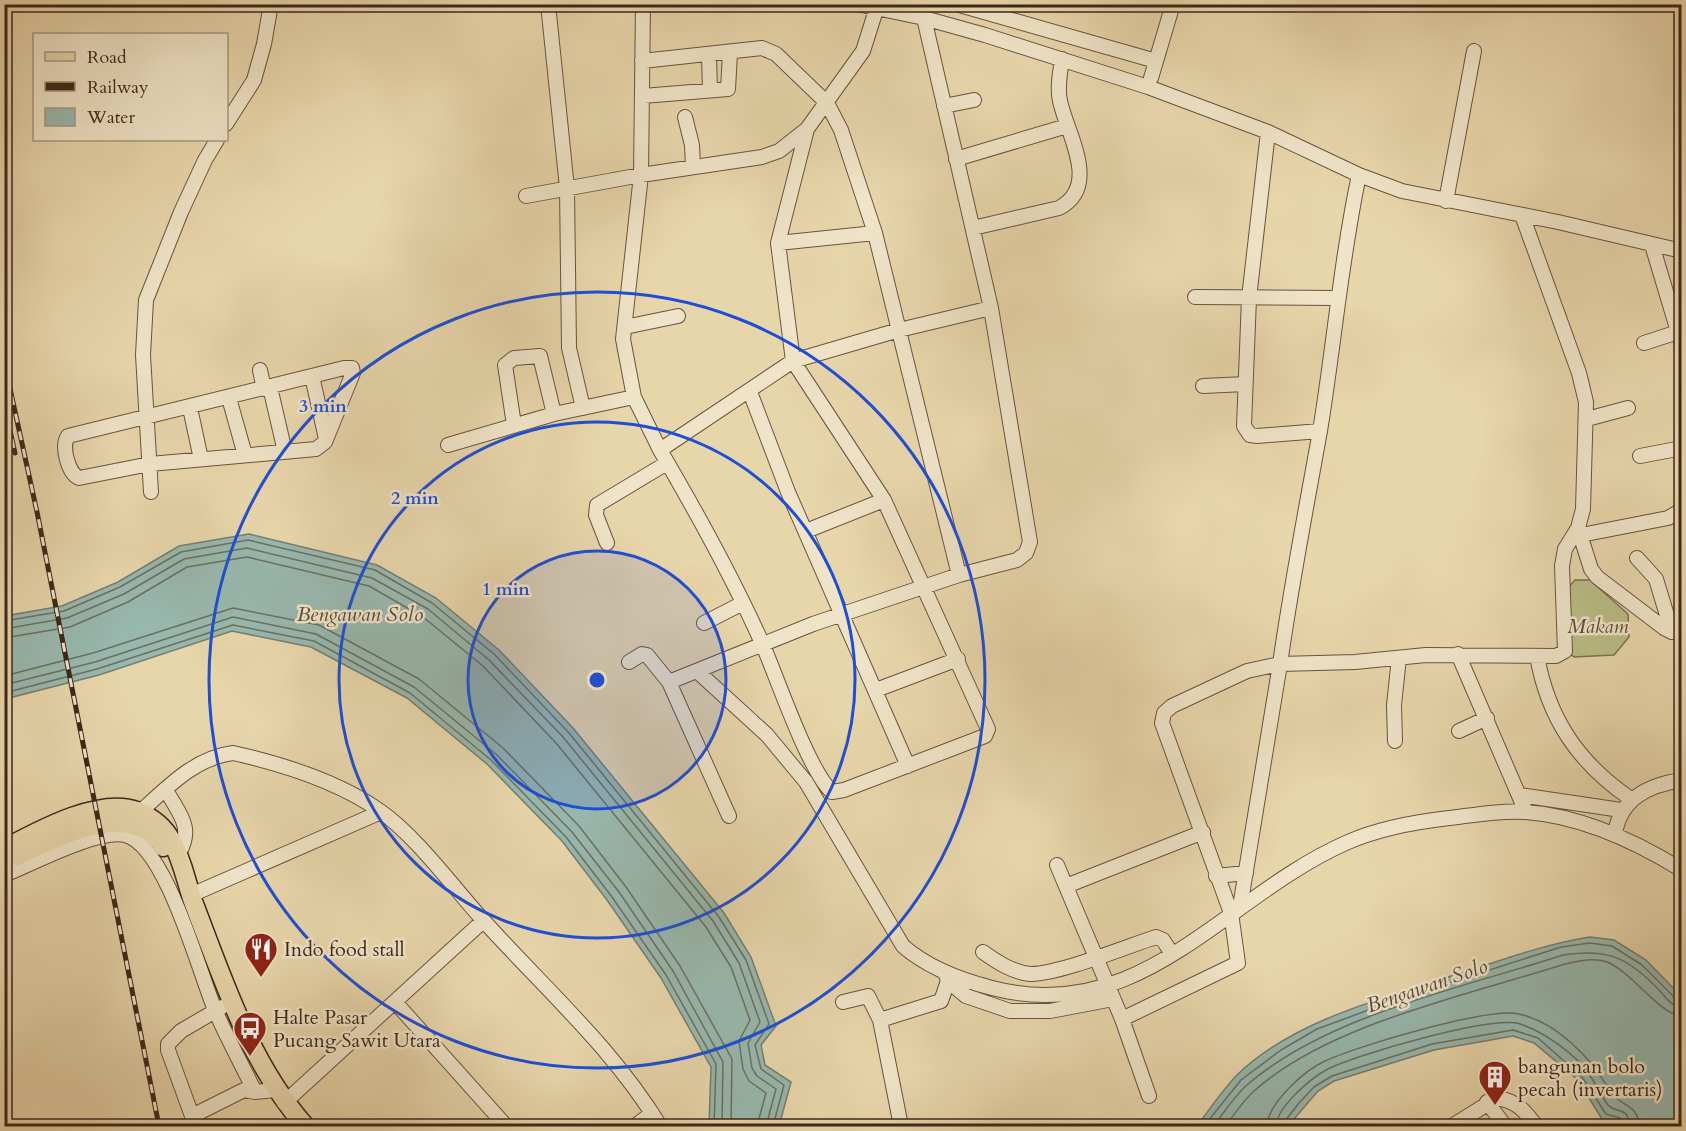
<svg xmlns="http://www.w3.org/2000/svg" width="1686" height="1131" font-family="Cardo,serif">
<style>
.green{fill:#babd86;stroke:#7c7250;stroke-width:1.5}
.water{fill:#98b8ae;stroke:#747e73;stroke-width:1.5}
.lines{fill:none;stroke-linecap:round;stroke-linejoin:round}
.shore{stroke:#6a7064;stroke-width:1.5}
.minor-casing{stroke:#68533f;stroke-width:16}
.major-casing{stroke:#3d271b;stroke-width:21}
.minor{stroke:#f0e4c8;stroke-width:14}
.major{stroke:#e8d6ab;stroke-width:18}
.rail-casing{stroke:#3d271b;stroke-width:5}
.rail{stroke:#f0e4c8;stroke-width:3;stroke-dasharray:9;stroke-linecap:butt}
.ring{fill:none;stroke:#1d4ed8;stroke-width:3}
.labels{text-anchor:middle;dominant-baseline:central;stroke-width:5;stroke-linejoin:round;paint-order:stroke}
.park-label{font-size:20px;font-style:italic;fill:#5c4c36;stroke:#f0e4c8}
.poi-label{font-size:20px;fill:#3d271b;stroke:#f0e4c8;text-anchor:start}
.water-label{font-size:21px;font-style:italic;fill:#544b40;stroke:#f0e4c8}
.centre{fill:#1d4ed8;stroke:#f0e4c8;stroke-width:3}
.ring-label{font-size:18px;text-anchor:middle;font-weight:bold;fill:#1d4ed8;stroke:#f0e4c8;stroke-width:5;stroke-linejoin:round;paint-order:stroke}
</style>
<rect width="100%" height="100%" fill="#e8d6ab"/>
<filter id="stains"><feTurbulence type="fractalNoise" baseFrequency=".00333" numOctaves="4"/><feColorMatrix values="0 0 0 0 .2 0 0 0 0 .09 0 0 0 0 .02 0 0 0 .5 -.17"/></filter>
<radialGradient id="worn" r=".72"><stop offset=".6" stop-color="#630" stop-opacity="0"/><stop offset="1" stop-color="#630" stop-opacity=".3"/></radialGradient>
<path class="green" d="M 1575,580 L 1590,580 L 1628,614 L 1629,637 L 1614,655 L 1574,657 L 1570,654 L 1566,590 Z"/>
<path class="water" d="M 249,534 L 377,565 L 436,598 L 499,650 L 573,728 L 724,913 L 751,957 L 776,1026 L 761,1045 L 765,1065 L 791,1082 L 779,1126 L 709,1126 L 711,1067 L 661,978 L 607,900 L 562,841 L 487,764 L 407,698 L 311,647 L 232,631 L 99,675 L 5,699 L 5,616 L 62,606 L 118,582 L 179,546 Z
M 1590,937 L 1614,940 L 1646,960 L 1681,996 L 1681,1126 L 1617,1126 L 1616,1123 L 1602,1119 L 1578,1080 L 1534,1043 L 1513,1036 L 1434,1050 L 1334,1081 L 1318,1091 L 1288,1126 L 1197,1126 C 1209,1110 1222,1091 1236,1076 C 1291,1021 1386,997 1458,974 C 1502,960 1545,944 1590,937 Z"/>
<g class="lines">
<path class="shore" d="M 4,621 L 64,611 L 120,587 L 181,552 L 248,540 L 375,570 L 432,603 L 494,654 L 569,733 L 719,917 L 746,960 L 769,1024 L 755,1045 L 761,1069 L 784,1085 L 773,1126
M 4,629 L 67,618 L 124,594 L 184,559 L 247,548 L 372,578 L 428,609 L 489,660 L 563,737 L 713,921 L 739,963 L 760,1022 L 748,1043 L 752,1068 L 757,1076 L 776,1089 L 766,1126
M 4,638 L 70,627 L 128,602 L 187,567 L 247,557 L 369,586 L 423,617 L 483,666 L 556,743 L 706,927 L 731,967 L 750,1020 L 739,1041 L 743,1069 L 749,1081 L 766,1093 L 757,1126
M 4,676 L 93,653 L 233,608 L 319,625 L 419,679 L 503,748 L 579,826 L 626,887 L 680,966 L 732,1059 L 731,1126
M 4,685 L 95,662 L 233,617 L 316,634 L 414,687 L 497,755 L 572,832 L 619,892 L 673,971 L 723,1062 L 722,1126
M 4,693 L 97,669 L 233,625 L 314,641 L 410,693 L 491,760 L 566,837 L 612,897 L 666,975 L 716,1064 L 714,1126
M 1204,1126 L 1241,1080 L 1281,1050 L 1317,1029 L 1393,1001 L 1561,947 L 1590,943 L 1612,946 L 1642,965 L 1675,998 L 1682,999
M 1213,1126 C 1224,1113 1235,1095 1248,1084 C 1329,1015 1462,988 1563,955 C 1607,948 1628,957 1660,991 C 1667,998 1670,1006 1682,1007
M 1225,1126 C 1234,1115 1243,1101 1254,1091 C 1329,1024 1468,995 1565,964 C 1578,961 1593,957 1607,962 C 1632,972 1660,1015 1682,1016
M 1267,1126 C 1268,1103 1305,1070 1325,1061 C 1357,1046 1488,1007 1519,1014 C 1558,1023 1591,1058 1610,1091 C 1619,1106 1639,1104 1639,1126
M 1276,1126 C 1277,1107 1310,1079 1326,1070 C 1354,1055 1492,1015 1520,1024 C 1542,1031 1576,1054 1589,1074 C 1596,1084 1601,1096 1608,1105 C 1613,1111 1622,1109 1627,1115 L 1630,1126
M 1283,1126 L 1285,1121 L 1299,1103 L 1314,1087 L 1332,1076 L 1432,1044 L 1513,1030 L 1538,1038 L 1582,1077 L 1606,1114 L 1620,1118 L 1623,1126"/>
<defs>
<path id="minor" d="M 548,4 L 567,188 L 569,348 L 583,408
M 643,4 L 641,175 L 623,339 L 634,397 L 660,450
M 857,4 L 924,18 L 985,35 L 1148,87 L 1268,132 L 1359,175 L 1402,191 L 1558,222 L 1682,251
M 956,4 L 1156,61
M 709,56 L 710,90
M 642,61 L 762,48 L 776,54 L 827,103 L 841,130 L 875,233 L 959,575
M 1151,78 L 1173,4
M 643,96 L 728,89 L 730,53
M 944,106 L 974,100
M 685,117 L 692,145 L 693,167
M 226,124 L 254,80 L 264,44 L 271,4
M 807,129 L 778,243 L 793,361 L 884,500 L 988,729 L 985,736 L 844,790 L 832,792 C 808,770 777,677 762,643 C 732,576 697,513 660,450 L 793,361 L 899,330 L 991,308
M 1268,132 L 1249,298 L 1244,426 L 1250,435 L 1257,436 L 1320,431
M 956,159 L 1067,126
M 1359,175 C 1341,260 1334,345 1320,431 C 1306,509 1291,586 1280,664 L 1355,662 L 1426,655 L 1556,656 L 1565,651 L 1562,566 L 1565,549 L 1578,528 L 1583,509 L 1586,402 L 1579,373 L 1522,215
M 526,196 L 641,175 L 762,157 L 779,151 L 807,129 L 863,51 L 876,10
M 1446,201 L 1474,51
M 973,228 L 1059,208 C 1101,186 1067,134 1060,101 C 1057,88 1060,73 1062,59
M 778,243 L 875,233
M 1652,245 L 1682,345
M 1195,297 L 1337,298
M 625,327 L 678,316
M 1644,343 L 1678,332
M 344,368 L 352,368 L 353,373 L 325,442 L 316,449 L 150,464 L 79,478 C 68,473 61,446 68,436 Z
M 260,370 L 264,389
M 312,376 L 326,439
M 1203,386 L 1245,384
M 270,387 L 285,452
M 750,392 L 788,492 L 908,766
M 229,398 L 245,455
M 190,408 L 201,459
M 1587,419 L 1628,408
M 514,425 L 505,365 L 514,358 L 540,356 L 554,414
M 448,445 L 554,414 L 634,397
M 1640,456 L 1682,448
M 151,492 L 143,355 L 146,300 L 181,212 L 205,160 L 217,140
M 1578,528 L 1591,569 L 1597,577 L 1664,628 L 1672,632 L 1682,630
M 806,531 L 884,500
M 1581,535 L 1668,518 L 1682,510
M 607,543 L 596,515 L 597,505 L 667,463
M 1637,558 L 1656,579 L 1672,632
M 704,623 L 743,603
M 1458,654 L 1526,812
M 1537,656 C 1548,718 1578,763 1631,799
M 629,662 L 642,654 L 647,655 L 669,682
M 698,672 L 767,735 L 806,782 L 903,946 C 928,968 961,980 992,988 C 1142,1027 1224,896 1348,842 C 1380,828 1414,822 1449,818 C 1474,815 1501,810 1526,812 C 1582,816 1635,841 1682,870
M 876,690 L 958,659
M 1459,731 L 1487,718
M 1395,741 L 1394,705 L 1399,658
M 166,790 C 179,814 194,827 179,853
M 1520,795 L 1621,810
M 140,812 C 167,788 194,758 233,753 C 282,764 339,782 380,811 C 416,836 453,887 483,920 C 545,989 612,1047 660,1126
M 729,816 L 669,682 L 813,624 L 959,575 L 1017,560 L 1026,553 L 1030,542 L 991,308 L 924,18
M 1615,834 C 1620,799 1648,785 1682,780
M 1057,865 L 1122,1019 L 1238,963 L 1231,913 L 1162,723 L 1164,713 L 1172,706 L 1247,671 L 1280,664 L 1240,907
M 4,875 C 32,864 97,829 125,835 C 166,845 199,972 215,1010 C 227,1038 242,1065 255,1092
M 1216,876 L 1246,873
M 1066,886 L 1203,832
M 191,895 L 381,812
M 983,952 C 997,962 1012,972 1030,974 C 1057,975 1128,946 1156,937 L 1163,940 L 1172,954
M 946,975 L 948,981 L 966,996 L 1010,1011 L 1050,1011 L 1113,999
M 395,1002 L 506,1126
M 843,1002 L 868,996 L 880,1020
M 1122,1019 L 1149,1096
M 1487,1102 L 1505,1126
M 284,1103 L 483,921
M 192,1116 L 168,1050 L 168,1044 L 181,1031 L 222,1007
M 194,1126 L 192,1116 L 244,1090 L 255,1092 L 275,1090
M 635,1126 L 652,1113
M 901,1126 L 880,1020 L 941,1001 L 948,981
M 1452,1126 L 1497,1098 C 1517,1101 1525,1111 1536,1126"/>
<path id="major" d="M 4,849 C 38,831 99,797 137,811 C 151,817 164,827 171,840 C 183,860 186,883 194,904 C 224,982 250,1063 305,1126
M 17,856 C 56,838 132,797 163,847"/>
</defs>
<use href="#minor" class="minor-casing"/>
<use href="#major" class="major-casing"/>
<use href="#minor" class="minor"/>
<use href="#major" class="major"/>
<defs>
<path id="rail" d="M 4,361 L 37,512 L 159,1126
M 4,404 L 15,453"/>
</defs>
<use href="#rail" class="rail-casing"/>
<use href="#rail" class="rail"/>
</g>
<circle cx="597" cy="680" r="129" fill="#1d4ed8" fill-opacity=".12"/>
<g class="ring">
<circle cx="597" cy="680" r="129"/>
<circle cx="597" cy="680" r="258"/>
<circle cx="597" cy="680" r="388"/>
</g>
<defs>
<symbol id="restaurant-pin" viewBox="-11 -11 22 30"><path d="M0 17L-7.5 6A9.5 9.5 0 1 1 7.5 6Z" fill="#8f2418" stroke="#f0e4c8"/><path d="M-5-6h1v4h1v-4h1v4h1v-4h1v5L-1.5 .5V6h-2V.5L-5-1ZM5-6V6H3V1.5H1.5Q1.5-4 5-6Z" fill="#fff"/></symbol>
<symbol id="bus-pin" viewBox="-11 -11 22 30"><path d="M0 17L-7.5 6A9.5 9.5 0 1 1 7.5 6Z" fill="#8f2418" stroke="#f0e4c8"/><path d="M-5-6H5V4H4V6H2V4H-2V6H-4V4H-5ZM-3.5-4V0h7V-4ZM-3.5 1.2v1.5H-2V1.2ZM2 1.2v1.5H3.5V1.2Z" fill="#fff"/></symbol>
<symbol id="building-pin" viewBox="-11 -11 22 30"><path d="M0 17L-7.5 6A9.5 9.5 0 1 1 7.5 6Z" fill="#8f2418" stroke="#f0e4c8"/><path d="M-4-6H4V6H1V3H-1V6H-4ZM-2.5-4.3h1.7v1.8h-1.7ZM.8-4.3h1.7v1.8H.8ZM-2.5-1h1.7V.8h-1.7ZM.8-1h1.7V.8H.8Z" fill="#fff"/></symbol>
</defs>
<g fill-rule="evenodd">
<use href="#restaurant-pin" x="242" y="930" width="38" height="52"/>
<use href="#bus-pin" x="231" y="1009" width="38" height="52"/>
<use href="#building-pin" x="1476" y="1058" width="38" height="52"/>
</g>
<g class="labels">
<g class="park-label">
<text x="1598" y="626">Makam</text>
</g>
<g class="poi-label">
<text x="284" y="949">Indo food stall</text>
<text x="273" y="1017">Halte Pasar<tspan x="273" dy="23">Pucang Sawit Utara</tspan></text>
<text x="1518" y="1066">bangunan bolo<tspan x="1518" dy="23">pecah (invertaris)</tspan></text>
</g>
<g class="water-label">
<text x="360" y="614">Bengawan Solo</text>
<text transform="translate(1427 986) rotate(-19)">Bengawan Solo</text>
</g>
</g>
<circle cx="597" cy="680" r="9" class="centre"/>
<g class="ring-label">
<text x="323" y="412">3 min</text>
<text x="415" y="504">2 min</text>
<text x="506" y="595">1 min</text>
</g>
<rect width="1686" height="1131" fill="none" stroke="#e8d6ab" stroke-width="24"/>
<rect x="6" y="6" width="1674" height="1119" fill="none" stroke="#3d271b" stroke-width="3"/>
<rect x="12" y="12" width="1662" height="1107" fill="none" stroke="#3d271b" stroke-width="1.5"/>
<rect x="33" y="33" width="195" height="108" fill="#f0e4c8" stroke="#a89883" stroke-width="1.5"/>
<rect x="45" y="52" width="30" height="9" fill="#e8d6ab" stroke="#a89883" stroke-width="1.5"/>
<text x="87" y="63" font-size="18" fill="#3d271b">Road</text>
<rect x="45" y="82" width="30" height="9" fill="#3d271b" stroke="#a89883" stroke-width="1.5"/>
<text x="87" y="93" font-size="18" fill="#3d271b">Railway</text>
<rect x="45" y="108" width="30" height="18" fill="#98b8ae" stroke="#a89883" stroke-width="1.5"/>
<text x="87" y="123" font-size="18" fill="#3d271b">Water</text>
<rect width="100%" height="100%" filter="url(#stains)"/>
<rect width="100%" height="100%" fill="url(#worn)"/>
</svg>
